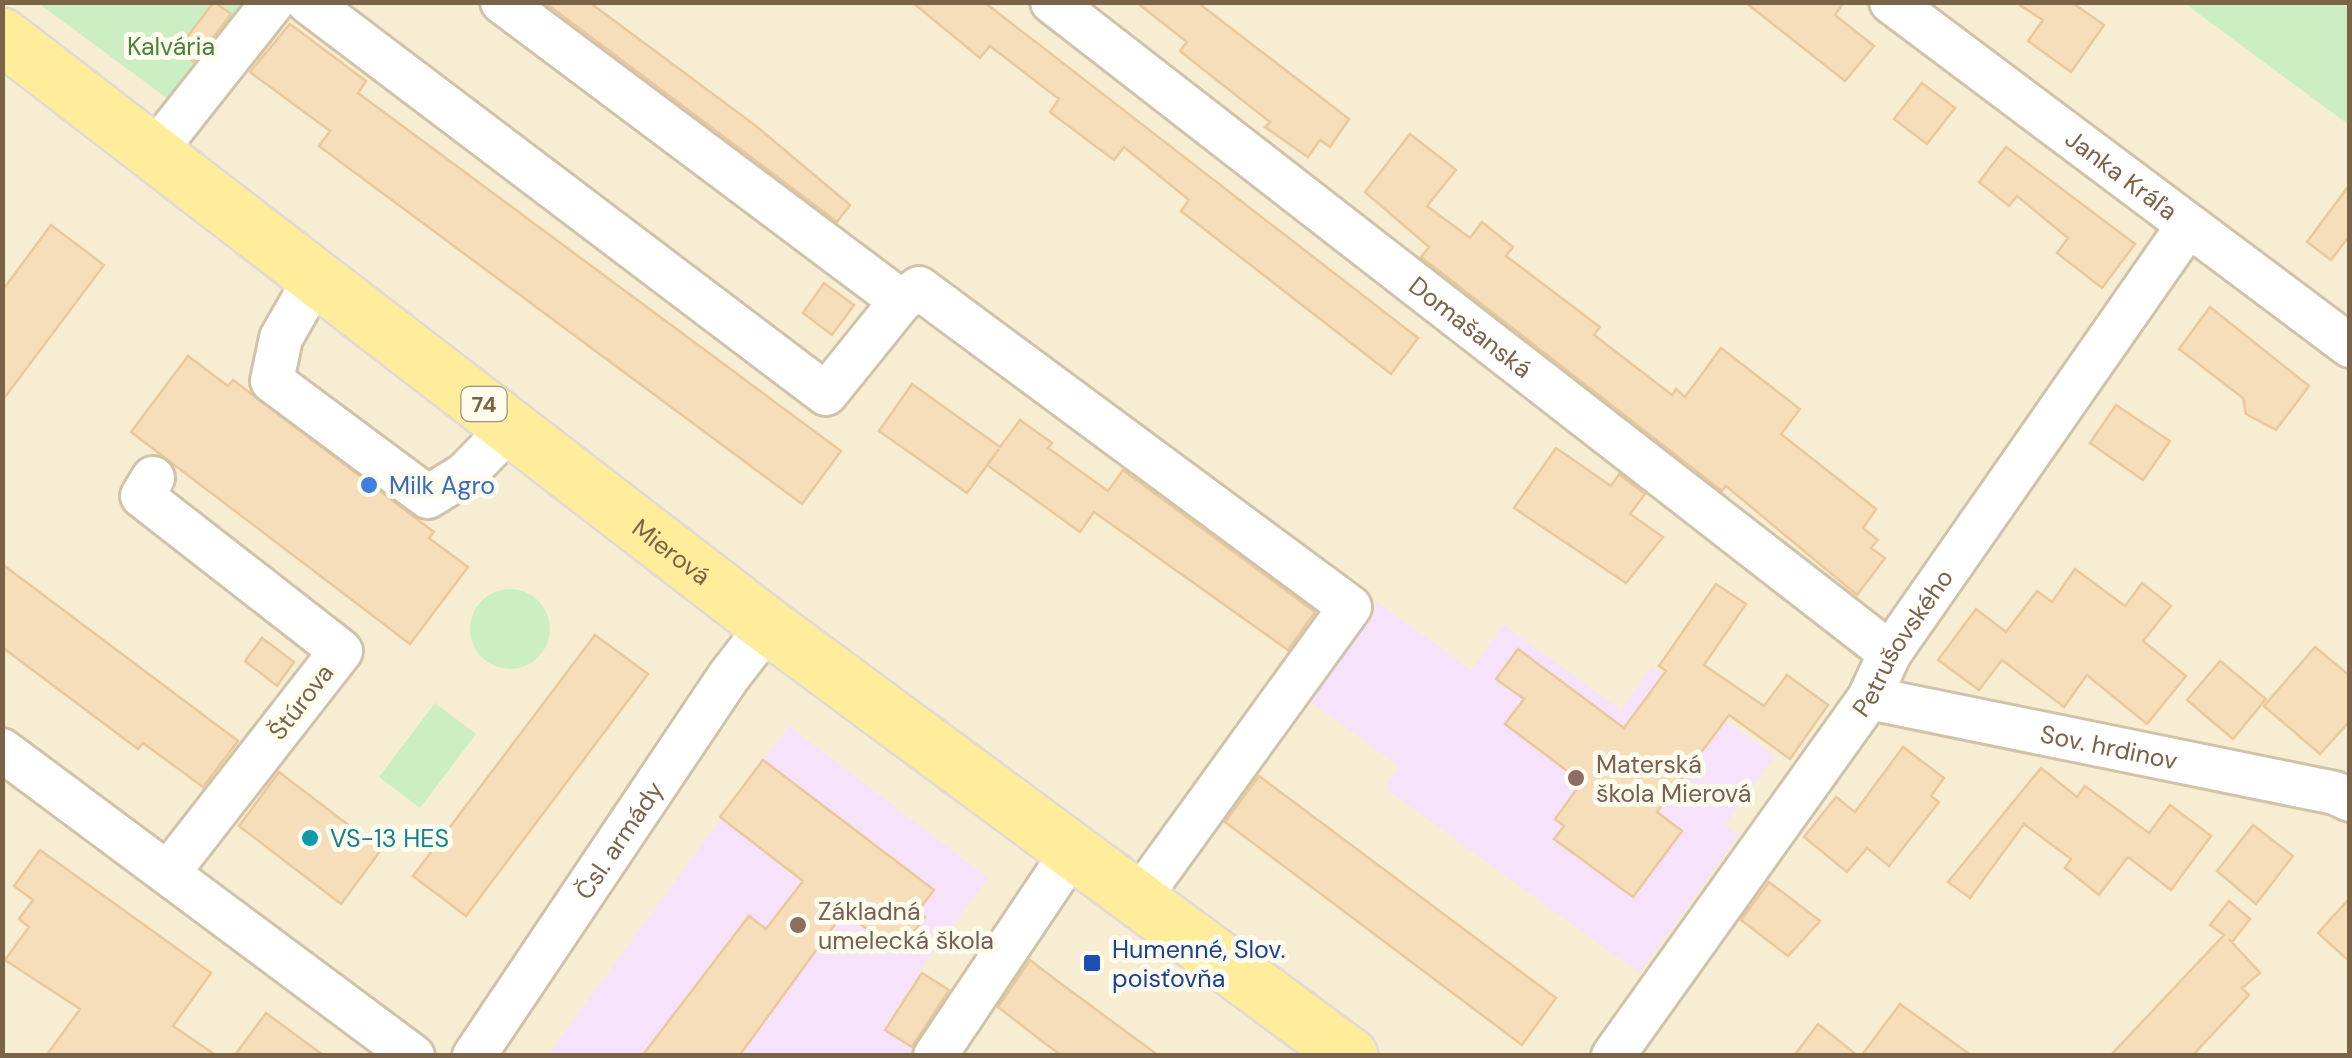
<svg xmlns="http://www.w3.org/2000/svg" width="2352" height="1058" font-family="'DM Sans',sans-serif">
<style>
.residential{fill:#f7edd3}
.education{fill:#f6e2fb}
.green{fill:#cbeec2}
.building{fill:#f6deba;stroke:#ebc899;stroke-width:2.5}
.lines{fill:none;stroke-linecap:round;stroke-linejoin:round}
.minor-casing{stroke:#d1c3aa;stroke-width:48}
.major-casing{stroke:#dfdad3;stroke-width:60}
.minor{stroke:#fff;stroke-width:42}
.major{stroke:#ffed9c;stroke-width:55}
.shop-dot{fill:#3f7fe0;stroke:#fffcee;stroke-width:4}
.education-dot{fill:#8d6e63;stroke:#fffcee;stroke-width:4}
.culture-dot{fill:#0f9aa8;stroke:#fffcee;stroke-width:4}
.transit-dot{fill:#1a4fb4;stroke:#fffcee;stroke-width:4}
.labels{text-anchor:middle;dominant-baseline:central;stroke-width:10;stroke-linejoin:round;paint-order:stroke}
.shield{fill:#fffcee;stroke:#a29179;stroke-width:2.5}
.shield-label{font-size:22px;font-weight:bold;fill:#7a6347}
.park-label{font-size:25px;fill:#45823e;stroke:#fffcee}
.street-label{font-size:25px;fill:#7a6347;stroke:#fffcee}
.shop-label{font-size:25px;fill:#366cbe;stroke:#fffcee;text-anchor:start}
.education-label{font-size:25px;fill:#785e54;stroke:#fffcee;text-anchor:start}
.culture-label{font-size:25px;fill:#0d838f;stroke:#fffcee;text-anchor:start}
.transit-label{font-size:25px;fill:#164399;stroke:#fffcee;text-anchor:start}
</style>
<rect width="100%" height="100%" fill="#fef9e6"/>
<path class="residential" d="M 2,3 L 2184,3 L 2349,125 L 2349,1055 L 3,1055 Z"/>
<path class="education" d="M 1377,602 L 1471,670 L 1504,625 L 1621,710 L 1652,667 L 1775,756 L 1725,825 L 1739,835 L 1639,973 L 1385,788 L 1400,767 L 1307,699 Z
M 789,726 L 988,878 L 919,971 L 955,994 L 913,1055 L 547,1056 Z"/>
<path class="green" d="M 38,3 L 259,3 L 179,107 Z
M 2184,3 L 2349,3 L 2349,125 Z
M470 629a40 40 0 1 1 80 0a40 40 0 1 1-80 0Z
M 435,703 L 476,734 L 420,808 L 379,777 Z"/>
<path class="building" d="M 214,2 L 231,14 L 194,62 L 178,49 Z
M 544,2 L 589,2 L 756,126 L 850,205 L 837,222 Z
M 912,2 L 984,2 L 1418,338 L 1391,374 L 1181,211 L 1189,200 L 1124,147 L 1114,160 L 1050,112 L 1059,99 L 990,46 L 980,58 Z
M 1136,2 L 1197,2 L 1349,119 L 1330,147 L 1320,140 L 1308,157 L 1265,127 L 1270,122 L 1180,51 L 1187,42 Z
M 1745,2 L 1844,2 L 1835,15 L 1874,46 L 1845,81 Z
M 2015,2 L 2071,2 L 2104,25 L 2071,72 L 2028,41 L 2043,20 Z
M 290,24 L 366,81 L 358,93 L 841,451 L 802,504 L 319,146 L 330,131 L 250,72 Z
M 1922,83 L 1955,108 L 1927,144 L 1894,119 Z
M 1410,134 L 1456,170 L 1427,206 L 1470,238 L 1482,222 L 1513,247 L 1506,256 L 1600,327 L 1594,335 L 1672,395 L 1676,389 L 1685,397 L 1721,348 L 1800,409 L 1781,434 L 1876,509 L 1863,528 L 1878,540 L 1871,548 L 1885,558 L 1857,595 L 1726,486 L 1722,491 L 1421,257 L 1429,247 L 1365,192 Z
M 2006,147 L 2135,244 L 2102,288 L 2057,253 L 2068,238 L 2017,196 L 2009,206 L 1979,182 Z
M 2350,184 L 2350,235 L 2331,260 L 2307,242 Z
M 51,225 L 104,265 L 2,401 L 2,291 Z
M 824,283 L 854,305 L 832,335 L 803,313 Z
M 2210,307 L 2309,386 L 2276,430 L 2246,414 L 2243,398 L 2179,349 Z
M 188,356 L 228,386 L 233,380 L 434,532 L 429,538 L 468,567 L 410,644 L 131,432 Z
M 912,384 L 1000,447 L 1020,420 L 1052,443 L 1048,448 L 1108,491 L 1123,470 L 1315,612 L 1288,650 L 1094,512 L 1080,532 L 987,465 L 999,449 L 967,493 L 879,431 Z
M 2116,405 L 2170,441 L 2143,480 L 2090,443 Z
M 1556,448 L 1611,486 L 1619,474 L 1645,494 L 1630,514 L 1663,537 L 1626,583 L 1514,508 Z
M 2,564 L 238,741 L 203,787 L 143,743 L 138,749 L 2,647 Z
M 2075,569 L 2125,606 L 2142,583 L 2171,606 L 2143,641 L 2186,676 L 2147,724 L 2087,675 L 2064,707 L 2002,660 L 1979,690 L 1938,660 L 1976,609 L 2006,632 L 2037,591 L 2052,602 Z
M 1716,584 L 1746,604 L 1704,665 L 1764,706 L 1787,675 L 1828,705 L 1790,759 L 1729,715 L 1657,812 L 1682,831 L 1633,897 L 1554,839 L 1564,826 L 1555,819 L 1582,782 L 1505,724 L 1524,699 L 1496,679 L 1518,649 L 1624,728 L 1666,671 L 1659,666 Z
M 595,635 L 648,674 L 466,916 L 413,876 Z
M 262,638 L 294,662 L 277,686 L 245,661 Z
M 2315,647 L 2350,676 L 2350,721 L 2320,754 L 2264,706 Z
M 2220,661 L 2266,699 L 2233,739 L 2187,700 Z
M 1903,747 L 1944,778 L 1931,796 L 1939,802 L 1889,866 L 1867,848 L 1847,872 L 1804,837 L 1836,797 L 1855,812 Z
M 763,760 L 934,890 L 918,911 L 925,917 L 898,952 L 844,912 L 739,1056 L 642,1056 L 749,916 L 766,929 L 803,881 L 720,817 Z
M 2041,768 L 2077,797 L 2085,786 L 2149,833 L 2170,805 L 2211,836 L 2171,890 L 2128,857 L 2099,895 L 2065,868 L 2071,859 L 2024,824 L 1970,898 L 1948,882 Z
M 279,772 L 381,850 L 341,904 L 239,826 Z
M 1259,776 L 1556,998 L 1522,1045 L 1225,822 Z
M 2253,825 L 2293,856 L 2256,904 L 2217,871 Z
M 40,850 L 211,973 L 173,1026 L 217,1056 L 46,1056 L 80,1009 L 5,960 L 29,927 L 19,919 L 33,900 L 14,886 Z
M 1769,882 L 1820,921 L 1788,956 L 1741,920 Z
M 2350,898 L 2350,962 L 2318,933 Z
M 2229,901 L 2250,919 L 2232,942 L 2229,939 L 2260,973 L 2242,988 L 2249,995 L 2192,1056 L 2110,1056 L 2224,935 L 2210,925 Z
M 1030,960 L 1056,980 L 1159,1056 L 1062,1056 L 1038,1038 L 998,1007 Z
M 922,973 L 949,990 L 912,1047 L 885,1030 Z
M 1900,1004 L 1972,1056 L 1861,1056 Z
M 266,1013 L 323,1055 L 235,1055 Z
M 1818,1024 L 1858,1056 L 1794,1056 Z"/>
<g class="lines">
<defs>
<g id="minor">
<path d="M 308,2 L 826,394 L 901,301 L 919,288 L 1350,607 L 1137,901"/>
<path d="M 502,2 L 901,301"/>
<path id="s1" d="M 1052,2 L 1890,653"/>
<path id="s2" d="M 1891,2 L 2350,346"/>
<path d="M 155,151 L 273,2"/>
<path d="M 316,277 L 281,338 L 272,381 L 428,497 L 465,474 L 512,426"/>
<path d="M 153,478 L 142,496 L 341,651 L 168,873"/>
<path id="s3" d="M 1869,698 L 2335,793 L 2350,800"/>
<path d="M 2,750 L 413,1056"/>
<path id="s4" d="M 474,1056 L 729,676 L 768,626"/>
<path d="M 935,1056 L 1072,852"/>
<path id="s5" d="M 1613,1056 L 1869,698 L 1890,653 L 2187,227"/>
</g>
<g id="major">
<path id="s6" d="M 2,36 L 768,626 L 1350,1056"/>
</g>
</defs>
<use href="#minor" class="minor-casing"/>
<use href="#major" class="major-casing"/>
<use href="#minor" class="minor"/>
<use href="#major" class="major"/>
</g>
<circle class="shop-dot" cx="369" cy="485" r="10"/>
<g class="education-dot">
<circle cx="1576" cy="778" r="10"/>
<circle cx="798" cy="925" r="10"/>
</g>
<circle class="culture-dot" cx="310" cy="838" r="10"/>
<rect class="transit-dot" x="1082" y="953" width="20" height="20" rx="5"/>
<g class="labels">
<rect class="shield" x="461.5" y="387" width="45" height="34" rx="8"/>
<g class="shield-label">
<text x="484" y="404">74</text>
</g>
<g class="park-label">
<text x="171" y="46">Kalvária</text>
</g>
<g class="street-label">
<text stroke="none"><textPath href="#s2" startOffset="288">Janka Kráľa</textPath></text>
<text stroke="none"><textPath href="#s1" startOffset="530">Domašanská</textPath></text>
<text stroke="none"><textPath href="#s6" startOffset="845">Mierová</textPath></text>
<text stroke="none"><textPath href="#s5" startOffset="505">Petrušovského</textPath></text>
<text transform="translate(301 702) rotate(-52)">Štúrova</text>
<text stroke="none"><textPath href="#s3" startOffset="245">Sov. hrdinov</textPath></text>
<text stroke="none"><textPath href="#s4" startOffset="260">Čsl. armády</textPath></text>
</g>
<g class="shop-label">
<text x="389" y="485">Milk Agro</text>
</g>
<g class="education-label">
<text x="1596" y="764">Materská<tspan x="1596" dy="29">škola Mierová</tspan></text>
<text x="818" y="911">Základná<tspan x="818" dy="29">umelecká škola</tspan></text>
</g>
<g class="culture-label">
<text x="330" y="838">VS-13 HES</text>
</g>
<g class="transit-label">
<text x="1112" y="949">Humenné, Slov.<tspan x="1112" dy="29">poisťovňa</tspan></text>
</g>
</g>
<rect width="2352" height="1058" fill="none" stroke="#7a6347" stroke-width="10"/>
</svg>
